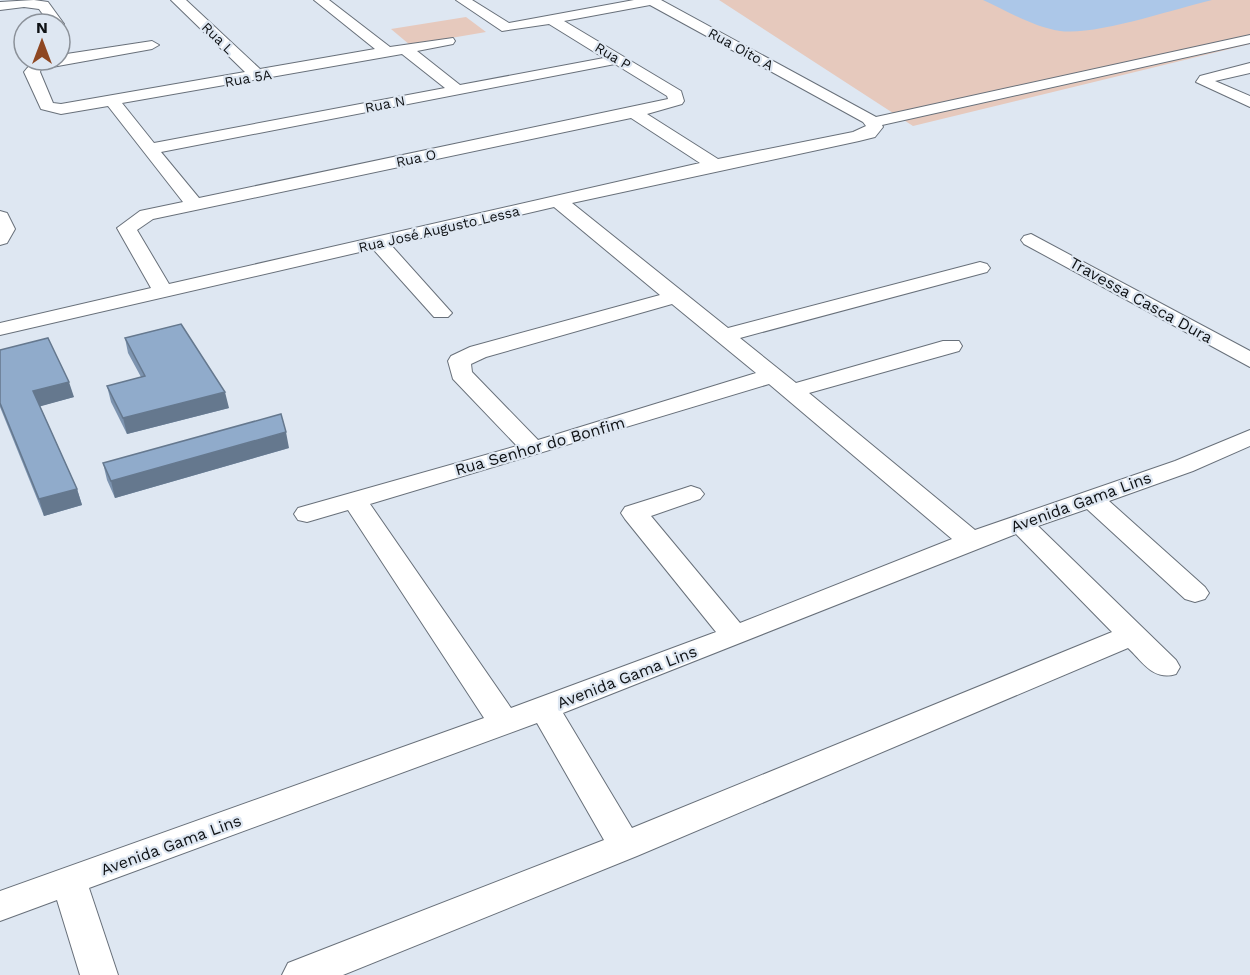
<svg xmlns="http://www.w3.org/2000/svg" width="1250" height="975" font-family="'Work Sans',sans-serif">
<style>
.green{fill:#e6c9bd}
.water{fill:#acc7e8}
.lines{fill:none;stroke-linecap:round;stroke-linejoin:round}
.minor-casing{stroke:#68707a;stroke-width:2}
.minor{fill:#fff;fill-rule:evenodd}
.wall{fill:#7c93af}
.shaded-wall{fill:#65788e}
.building{fill:#90abcb;stroke:#65788e;stroke-width:1.5}
.labels{text-anchor:middle;dominant-baseline:central;stroke-width:4.5;stroke-linejoin:round;paint-order:stroke}
.far-street-label{font-size:14px;fill:#0e1114;stroke:#dee7f2}
.street-label{font-size:16px;fill:#0e1114;stroke:#dee7f2}
</style>
<rect width="100%" height="100%" fill="#dee7f2"/>
<path class="green" d="M 719,0 L 1250,0 L 1250,44 L 913,126 Z
M 466,17 L 486,32 L 410,45 L 391,29 Z"/>
<path class="water" d="M 983,0 L 1212,0 C 1174,9 1095,36 1060,31 C 1033,27 1007,11 983,0 Z"/>
<g class="lines">
<defs>
<path id="minor" d="M 34,0 L 48,2 L 64,24 L 62,27 L 60,24 L 50,24 L 39,9 L 24,7 L 0,10 L 0,2 Z
M 171,0 L 186,0 L 260,69 L 375,49 L 314,0 L 329,0 L 390,47 L 453,38 L 455,41 L 453,44 L 417,51 L 460,85 L 604,58 L 549,24 L 502,31 L 456,0 L 472,0 L 509,23 L 634,0 L 661,0 L 876,117 L 1250,35 L 1250,43 L 882,125 L 883,127 L 875,137 L 859,141 L 572,203 L 728,328 L 980,262 L 987,264 L 990,268 L 987,272 L 740,338 L 796,383 L 943,341 L 959,341 L 962,346 L 959,351 L 809,393 L 975,530 L 1175,461 L 1250,430 L 1250,446 L 1193,471 L 1109,501 L 1205,587 L 1209,593 L 1205,599 L 1195,602 L 1185,599 L 1087,509 L 1038,526 L 1176,660 L 1180,667 L 1176,674 C 1153,681 1143,662 1128,648 L 637,856 L 343,975 L 282,975 L 288,963 L 604,840 L 537,723 L 89,888 L 118,975 L 80,975 L 57,900 L 0,921 L 0,891 L 484,718 L 348,510 L 307,522 L 298,520 L 294,514 L 298,508 L 517,446 L 453,379 L 448,361 L 451,356 L 470,347 L 660,295 L 554,207 L 391,245 L 452,313 L 448,317 L 434,317 L 373,249 L 0,335 L 0,323 L 151,288 L 117,228 L 140,211 L 183,202 L 108,106 L 61,114 L 41,109 L 24,72 C 34,58 44,60 60,60 L 60,55 L 152,41 L 159,45 L 152,49 L 41,69 L 40,72 L 53,103 L 61,104 L 245,72 ZM 650,5 L 863,122 L 866,126 L 853,132 L 718,159 L 647,114 L 682,104 L 684,101 L 681,91 L 564,21 ZM 402,54 L 445,88 L 154,143 L 122,103 ZM 615,64 L 667,96 L 668,99 L 199,198 L 161,152 ZM 631,118 L 700,163 L 169,284 L 137,230 L 153,219 ZM 672,304 L 756,373 L 538,440 L 472,372 L 471,364 L 486,357 ZM 769,384 L 952,539 L 740,623 L 651,516 L 700,499 L 704,494 L 700,489 L 691,486 L 682,489 L 625,507 L 621,513 L 625,519 L 716,632 L 511,708 L 370,504 ZM 1016,534 L 1112,632 L 632,828 L 563,713 Z
M 1250,63 L 1250,73 L 1215,81 L 1250,96 L 1250,107 L 1196,82 L 1200,76 Z
M 0,211 L 7,213 L 15,229 L 7,243 L 0,245 Z
M 1031,234 L 1250,351 L 1250,367 L 1024,244 L 1021,240 L 1024,236 Z"/>
</defs>
<use href="#minor" class="minor-casing"/>
<use href="#minor" class="minor"/>
</g>
<path class="wall" d="M 125,338 L 229,408 L 127,434 L 111,402 L 107,386 L 141,377 L 128,353 Z
M 0,350 L 74,397 L 40,406 L 77,489 L 82,505 L 44,516 L 0,407 Z
M 289,448 L 115,498 L 107,480 L 103,463 Z"/>
<path class="shaded-wall" d="M 69,382 L 74,397 L 38,407 L 33,391 Z
M 225,392 L 229,408 L 127,434 L 123,418 Z
M 286,432 L 289,448 L 115,498 L 111,481 Z
M 77,489 L 82,505 L 44,516 L 39,499 Z"/>
<path class="building" d="M 181,324 L 225,392 L 123,418 L 107,386 L 145,376 L 125,338 Z
M 48,338 L 69,382 L 33,391 L 77,489 L 39,499 L 0,403 L 0,350 Z
M 281,414 L 286,432 L 111,481 L 103,463 Z"/>
<g class="labels">
<g class="far-street-label">
<text transform="translate(218 38) rotate(44)">Rua L</text>
<text transform="translate(741 49) rotate(29)">Rua Oito A</text>
<text transform="translate(613 56) rotate(31)">Rua P</text>
<text transform="translate(248 78) rotate(-10)">Rua 5A</text>
<text transform="translate(385 104) rotate(-11)">Rua N</text>
<text transform="translate(416 158) rotate(-12)">Rua O</text>
<text transform="translate(439 229) rotate(-13)">Rua José Augusto Lessa</text>
</g>
<g class="street-label">
<text transform="translate(1141 300) rotate(29)">Travessa Casca Dura</text>
<text transform="translate(540 446) rotate(-16)">Rua Senhor do Bonfim</text>
<text transform="translate(1081 502) rotate(-20)">Avenida Gama Lins</text>
<text transform="translate(627 677) rotate(-21)">Avenida Gama Lins</text>
<text transform="translate(171 845) rotate(-20)">Avenida Gama Lins</text>
</g>
</g>
<g transform="translate(42 42)"><circle r="28" fill="#dee7f2" stroke="#8b9199" stroke-width="1.5"/>
<path d="M0-4.5L10 22L0 15L-10 22Z" fill="#8e4722"/>
<text y="-9" font-size="16" font-weight="bold" text-anchor="middle" fill="#0e1114">N</text>
</g>
</svg>
